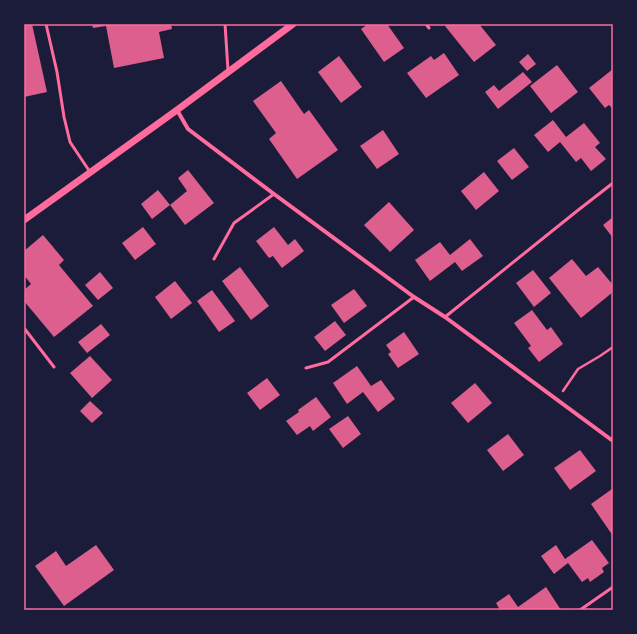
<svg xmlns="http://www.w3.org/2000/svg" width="637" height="634" font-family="Inter,sans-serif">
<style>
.building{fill:#dd5f8e}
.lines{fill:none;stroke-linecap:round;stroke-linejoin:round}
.path{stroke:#ff6b9d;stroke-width:2.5}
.service{stroke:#ff6b9d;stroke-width:3}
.minor{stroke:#ff6b9d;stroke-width:4}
.tertiary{stroke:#ff6b9d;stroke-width:7}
.neatline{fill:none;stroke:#ff6b9d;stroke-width:1.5}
</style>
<rect width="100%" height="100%" fill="#1b1b3a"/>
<path class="building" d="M 24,24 L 32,24 L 47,92 L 24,97 Z
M 92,24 L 171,24 L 172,29 L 159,32 L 164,58 L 114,68 L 106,26 L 93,28 Z
M 368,24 L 387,24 L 404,48 L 384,62 L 361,29 Z
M 448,24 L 479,24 L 496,45 L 474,62 L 445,26 Z
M 444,53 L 459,75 L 426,98 L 407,73 L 431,56 L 434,60 Z
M 528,54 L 536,64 L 527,71 L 519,62 Z
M 339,56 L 362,87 L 341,103 L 318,72 Z
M 557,65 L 578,92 L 551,113 L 530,86 Z
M 613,69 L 613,109 L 609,105 L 605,108 L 589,88 Z
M 523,72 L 532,82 L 498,109 L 485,92 L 494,85 L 499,91 Z
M 281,81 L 304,114 L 309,110 L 338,150 L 297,179 L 269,139 L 276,133 L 253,101 Z
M 553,120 L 566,137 L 584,123 L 600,143 L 595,147 L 606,159 L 591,171 L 581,158 L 576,162 L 560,142 L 548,152 L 534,135 Z
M 383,130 L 399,154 L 377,169 L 360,146 Z
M 514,148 L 529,167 L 512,180 L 497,161 Z
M 188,170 L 214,203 L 185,225 L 170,205 L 187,191 L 178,178 Z
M 484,172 L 499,191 L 476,210 L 461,191 Z
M 158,190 L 170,205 L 152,219 L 141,204 Z
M 389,202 L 414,230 L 390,252 L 364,225 Z
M 613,217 L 613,238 L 603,225 Z
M 143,227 L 156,244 L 135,260 L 122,243 Z
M 274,227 L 288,245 L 295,239 L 304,251 L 282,268 L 273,256 L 269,258 L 256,241 Z
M 43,235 L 64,260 L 59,265 L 93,306 L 54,337 L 24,301 L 24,290 L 31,284 L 24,275 L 24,251 Z
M 470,239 L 483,256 L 462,271 L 455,262 L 430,281 L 415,260 L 440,242 L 450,255 Z
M 572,259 L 586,276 L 598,267 L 613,285 L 613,292 L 581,318 L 549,278 Z
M 240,267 L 269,306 L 251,320 L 222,281 Z
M 533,270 L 551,293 L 534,307 L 516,283 Z
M 100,272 L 113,288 L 98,300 L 85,285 Z
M 175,281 L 192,303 L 171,319 L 155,297 Z
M 354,289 L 367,306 L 344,323 L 331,305 Z
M 212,290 L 235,321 L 219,332 L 197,301 Z
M 532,310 L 547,330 L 551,327 L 563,344 L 539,362 L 528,348 L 531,346 L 514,323 Z
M 335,321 L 346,335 L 325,351 L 314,337 Z
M 101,324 L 110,335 L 87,353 L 78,342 Z
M 404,332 L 419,354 L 398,368 L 388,354 L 391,352 L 386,345 Z
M 90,356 L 112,380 L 92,398 L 70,373 Z
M 357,366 L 371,386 L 381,380 L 395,399 L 378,412 L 363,392 L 347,404 L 333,383 Z
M 267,378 L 280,395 L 260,410 L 247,393 Z
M 475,383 L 492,403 L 468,423 L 451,403 Z
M 316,397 L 331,417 L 313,431 L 310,426 L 297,435 L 286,421 L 299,412 L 298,410 Z
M 90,401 L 103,413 L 92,423 L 80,411 Z
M 348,416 L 361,434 L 343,448 L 329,429 Z
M 508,434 L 524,455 L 503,471 L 487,450 Z
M 580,450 L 596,471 L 570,490 L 554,468 Z
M 612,489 L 613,490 L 613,536 L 591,504 Z
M 592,540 L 609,563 L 602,568 L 604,572 L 590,582 L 588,578 L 582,582 L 568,563 L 554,574 L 541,556 L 556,545 L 565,559 Z
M 96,545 L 114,570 L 64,606 L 35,566 L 56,551 L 66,566 Z
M 546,587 L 561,610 L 500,610 L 496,603 L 509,594 L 518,607 Z"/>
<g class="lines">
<path class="path" d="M 563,391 L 578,369 L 600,356 L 613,347"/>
<path class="service" d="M 46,24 L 57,72 L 64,117 L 70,142 L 90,172
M 225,24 L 228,70
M 426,24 L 429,28
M 214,259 L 234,223 L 274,194
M 445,317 L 577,211 L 613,183
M 24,328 L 54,367
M 306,368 L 328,362 L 414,297
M 580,610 L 613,587"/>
<path class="minor" d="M 177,110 L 188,129 L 274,194 L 414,297 L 445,317 L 613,441"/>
<path class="tertiary" d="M 24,220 L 177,110 L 293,24"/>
</g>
<rect width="637" height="634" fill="none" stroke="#1b1b3a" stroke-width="50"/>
<rect x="25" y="25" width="587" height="584" class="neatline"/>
</svg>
